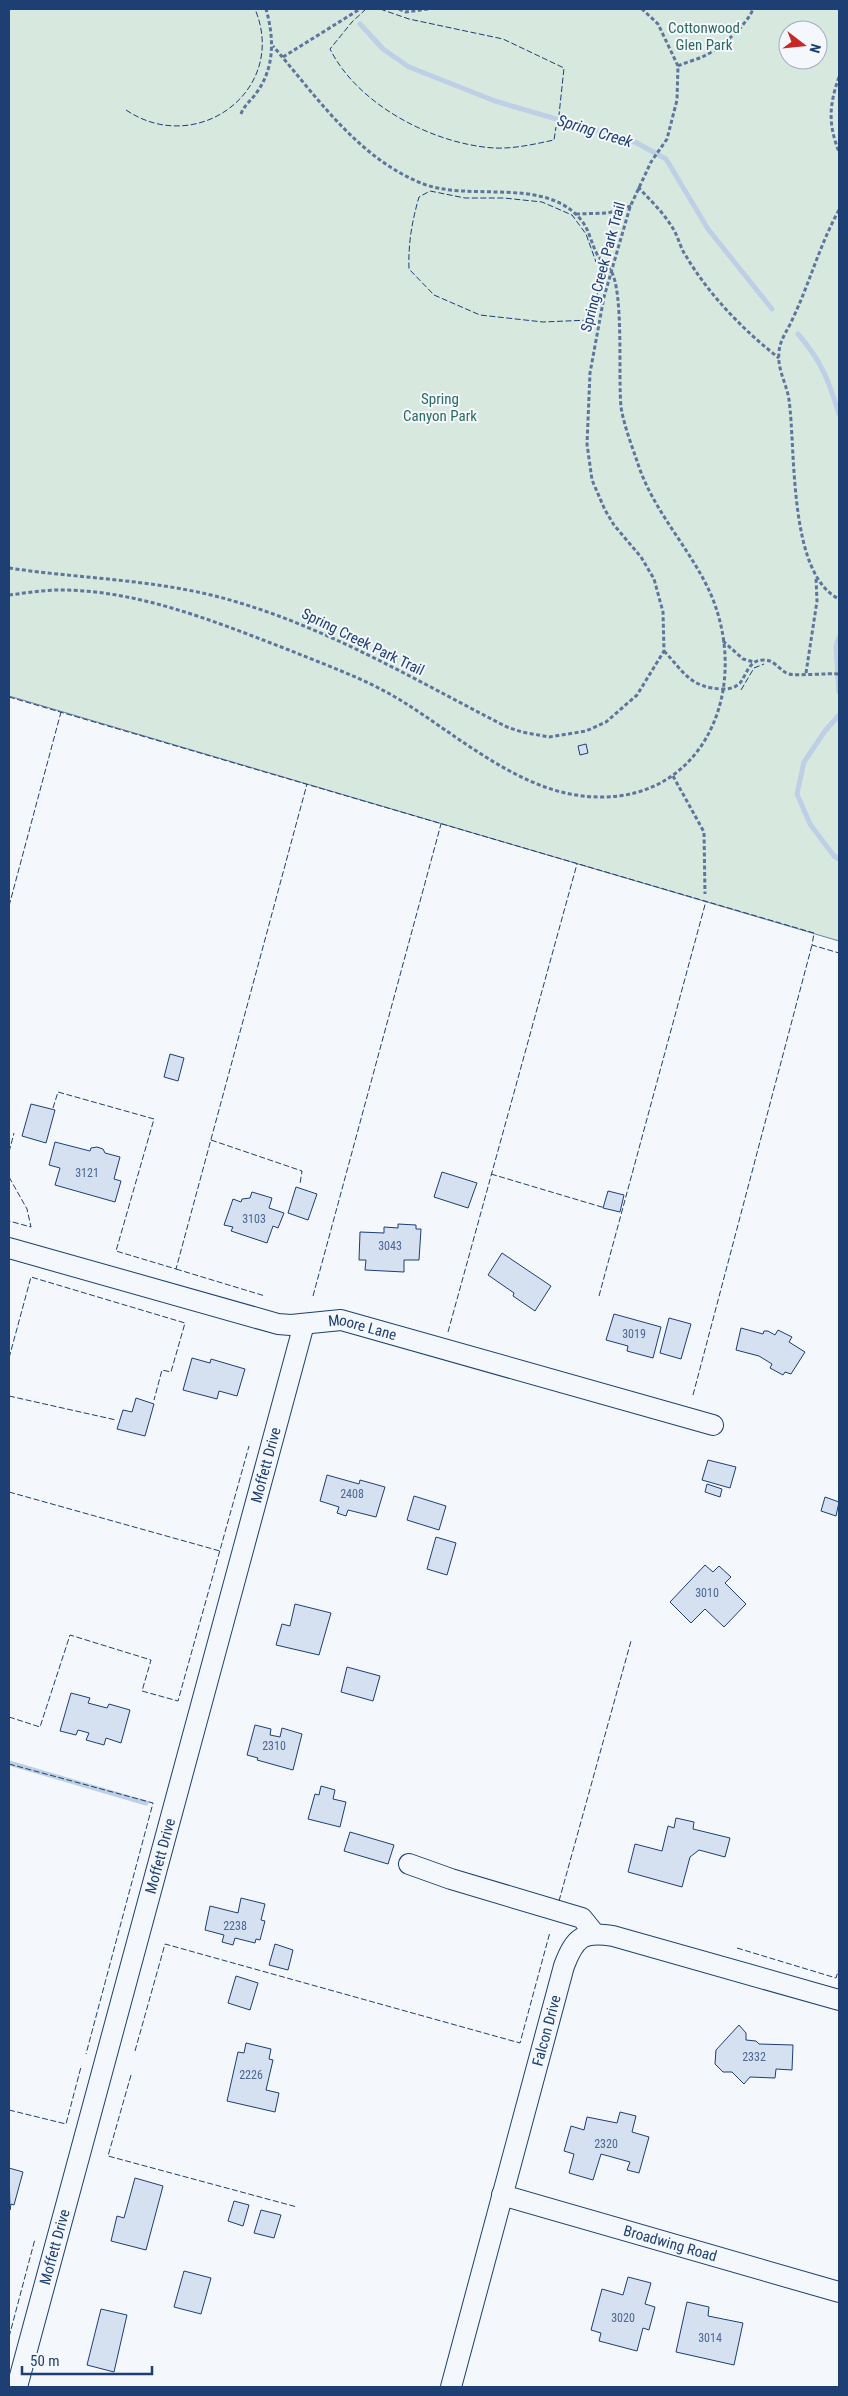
<svg xmlns="http://www.w3.org/2000/svg" width="848" height="2396" font-family="'Roboto Condensed',sans-serif">
<style>
.green{fill:#d7e8df;stroke:#687fa3;fill-rule:evenodd}
.lines{fill:none;stroke-linecap:round;stroke-linejoin:round}
.stream{stroke:#bed0e5;stroke-width:5}
.building{fill:#d5e0f0;stroke:#1d3f73}
.minor-casing{stroke:#1d3f73;stroke-width:22}
.path{stroke:#5e769c;stroke-width:3;stroke-dasharray:4 2.5;stroke-linecap:butt}
.minor{stroke:#f4f7fb;stroke-width:20}
.fence{stroke:#1d3f73;stroke-width:1;stroke-dasharray:6 2.5;stroke-linecap:butt}
.labels{text-anchor:middle;dominant-baseline:central;stroke-width:4;stroke-linejoin:round;paint-order:stroke}
.number-label{font-size:12px;fill:#4b6792}
.park-label{font-size:15px;fill:#2c6c60;stroke:#f4f7fb}
.street-label{font-size:15px;fill:#1d3f73;stroke:#f4f7fb}
.water-label{font-size:16px;font-style:italic;fill:#1d3f73;stroke:#f4f7fb}
</style>
<rect width="100%" height="100%" fill="#f4f7fb"/>
<path class="green" d="M 9,9 L 839,9 L 839,941 L 9,696 ZM 788,30 L 818,30 L 818,60 L 788,60 Z"/>
<g class="lines">
<path class="stream" d="M 360,24 L 383,49 L 409,67 L 495,101 L 635,142 L 666,159 L 708,229 L 772,309
M 798,334 C 822,362 828,379 839,414
M 839,637 L 836,646 L 839,692
M 839,715 L 825,731 L 804,762 L 797,794 L 810,824 L 834,856 L 839,859
M 9,1763 L 146,1803"/>
</g>
<path class="building" d="M 586,744 L 588,753 L 580,755 L 578,746 Z
M 170,1054 L 184,1058 L 178,1081 L 164,1077 Z
M 31,1104 L 55,1110 L 46,1143 L 22,1136 Z
M 55,1142 L 90,1151 L 91,1148 L 97,1147 L 103,1149 L 105,1153 L 120,1157 L 114,1179 L 121,1181 L 115,1202 L 55,1185 L 60,1168 L 49,1165 Z
M 442,1172 L 477,1183 L 468,1208 L 434,1197 Z
M 296,1187 L 317,1194 L 308,1220 L 288,1213 Z
M 608,1191 L 624,1195 L 620,1212 L 603,1208 Z
M 252,1192 L 272,1198 L 269,1208 L 284,1213 L 278,1228 L 273,1226 L 267,1243 L 231,1231 L 233,1227 L 224,1225 L 233,1199 L 241,1202 L 242,1199 L 250,1198 Z
M 398,1224 L 416,1225 L 416,1229 L 421,1229 L 419,1260 L 404,1260 L 404,1272 L 365,1270 L 366,1260 L 359,1260 L 360,1232 L 384,1233 L 384,1227 L 398,1228 Z
M 502,1253 L 551,1286 L 535,1311 L 513,1296 L 514,1293 L 488,1275 Z
M 614,1314 L 661,1327 L 653,1358 L 627,1351 L 628,1346 L 606,1340 Z
M 669,1318 L 691,1324 L 681,1359 L 660,1353 Z
M 741,1328 L 763,1334 L 764,1331 L 768,1331 L 775,1335 L 778,1330 L 792,1337 L 789,1342 L 805,1352 L 791,1374 L 785,1372 L 783,1375 L 770,1368 L 772,1364 L 759,1356 L 736,1350 Z
M 192,1358 L 210,1363 L 211,1359 L 245,1369 L 237,1396 L 219,1391 L 217,1399 L 183,1390 Z
M 136,1398 L 154,1404 L 145,1436 L 117,1429 L 123,1410 L 132,1412 Z
M 708,1460 L 736,1467 L 730,1488 L 702,1480 Z
M 327,1475 L 359,1484 L 360,1480 L 385,1487 L 376,1517 L 348,1510 L 346,1516 L 337,1513 L 339,1507 L 320,1501 Z
M 707,1484 L 722,1489 L 720,1497 L 705,1492 Z
M 414,1496 L 446,1506 L 439,1530 L 407,1520 Z
M 825,1497 L 839,1502 L 836,1516 L 821,1511 Z
M 436,1537 L 456,1543 L 447,1575 L 427,1569 Z
M 705,1565 L 713,1572 L 719,1566 L 731,1577 L 725,1583 L 746,1604 L 724,1627 L 705,1609 L 691,1623 L 670,1602 Z
M 295,1604 L 331,1613 L 319,1655 L 276,1645 L 282,1624 L 290,1626 Z
M 347,1667 L 380,1676 L 373,1701 L 341,1692 Z
M 71,1693 L 90,1698 L 88,1703 L 107,1708 L 109,1704 L 130,1710 L 121,1743 L 106,1738 L 104,1745 L 86,1740 L 89,1733 L 78,1730 L 76,1735 L 60,1731 Z
M 255,1725 L 271,1729 L 270,1735 L 280,1737 L 282,1728 L 302,1734 L 293,1770 L 257,1760 L 258,1758 L 247,1755 Z
M 321,1786 L 335,1790 L 333,1799 L 346,1802 L 340,1827 L 308,1819 L 315,1794 L 319,1795 Z
M 676,1818 L 694,1822 L 693,1829 L 730,1838 L 725,1857 L 699,1850 L 690,1857 L 682,1887 L 628,1872 L 635,1844 L 662,1851 L 668,1826 L 674,1828 Z
M 350,1832 L 394,1845 L 388,1864 L 344,1851 Z
M 241,1898 L 265,1904 L 261,1920 L 265,1921 L 260,1940 L 256,1939 L 255,1943 L 235,1938 L 233,1945 L 222,1942 L 224,1935 L 205,1930 L 210,1906 L 238,1913 Z
M 275,1944 L 293,1950 L 288,1970 L 269,1965 Z
M 236,1976 L 258,1983 L 250,2010 L 228,2003 Z
M 739,2025 L 746,2033 L 746,2040 L 756,2041 L 759,2044 L 793,2045 L 792,2070 L 776,2069 L 775,2078 L 750,2077 L 744,2084 L 732,2072 L 723,2072 L 715,2064 L 716,2050 Z
M 246,2043 L 271,2049 L 269,2059 L 273,2060 L 266,2090 L 279,2093 L 275,2112 L 227,2101 L 238,2052 L 244,2053 Z
M 620,2112 L 636,2116 L 632,2132 L 649,2137 L 639,2173 L 627,2170 L 630,2162 L 601,2154 L 593,2180 L 569,2173 L 574,2154 L 564,2151 L 571,2126 L 584,2130 L 587,2117 L 617,2123 Z
M 9,2168 L 23,2172 L 14,2205 L 11,2204 L 10,2210 Z
M 135,2178 L 163,2186 L 146,2250 L 111,2241 L 117,2216 L 124,2218 Z
M 234,2201 L 249,2205 L 243,2226 L 228,2221 Z
M 261,2210 L 281,2215 L 274,2238 L 254,2233 Z
M 184,2271 L 211,2278 L 201,2314 L 174,2307 Z
M 628,2277 L 651,2283 L 645,2304 L 655,2307 L 649,2330 L 643,2328 L 637,2351 L 599,2341 L 601,2333 L 591,2330 L 602,2289 L 623,2295 Z
M 687,2302 L 709,2307 L 708,2316 L 743,2323 L 734,2365 L 676,2352 Z
M 101,2309 L 127,2315 L 114,2372 L 87,2365 Z"/>
<g class="lines">
<defs>
<g id="minor">
<path id="s1" d="M 9,1248 L 278,1324 L 291,1325 L 341,1320 L 713,1425"/>
<path d="M 409,1864 L 451,1879 L 582,1918 L 594,1933"/>
<path id="s2" d="M 502,2195 L 839,2292"/>
<path id="s3" d="M 17,2387 L 304,1324"/>
<path id="s4" d="M 451,2387 L 564,1966 C 575,1937 583,1931 613,1936 L 839,2000"/>
</g>
</defs>
<use href="#minor" class="minor-casing"/>
<path class="path" d="M 399,9 L 406,12 L 428,9
M 283,57 L 360,9
M 678,66 C 686,62 696,60 704,56 C 720,49 747,25 753,9
M 839,77 C 829,105 828,124 839,152
M 241,114 C 244,105 252,100 257,92 C 275,67 274,37 266,9
M 638,187 C 651,201 666,215 675,232 C 679,240 681,249 686,256 C 709,295 744,331 779,358
M 839,210 C 820,244 810,282 793,318 C 788,330 780,339 779,352 C 777,370 787,384 789,400 C 796,450 788,574 839,599
M 576,214 L 608,213 L 631,206
M 9,568 C 76,578 144,579 211,595 C 317,621 411,678 507,727 L 522,732 L 549,737 L 586,731 L 606,722 L 637,695 L 664,651 L 663,612 L 654,579 L 641,557 L 614,525 L 605,510 L 592,480 L 587,444 L 590,373 L 604,297 L 630,207 L 651,162 L 667,139 L 677,100 L 678,66 L 658,24 L 642,9
M 9,595 C 26,593 43,590 60,590 C 139,590 216,622 289,650 C 328,666 369,680 405,703 C 456,735 515,786 576,795 C 696,814 753,698 712,597 C 692,550 654,513 638,464 C 632,446 624,426 621,407 C 618,377 624,292 611,271 C 607,264 600,261 596,252 C 591,242 589,230 582,221 C 546,175 469,203 421,183 C 357,157 316,96 273,46
M 723,641 L 743,659 L 754,662
M 664,651 C 684,672 690,688 723,689 C 729,689 735,688 740,683 C 747,674 749,660 763,660 C 775,659 779,671 789,674 C 795,676 829,673 839,674
M 806,673 L 817,601 L 816,578
M 673,776 L 704,832 L 705,894"/>
<use href="#minor" class="minor"/>
<path class="fence" d="M 366,9 L 352,22 L 330,49 C 358,105 433,144 494,148 C 514,149 535,144 554,140 L 556,127
M 380,9 L 409,19 L 503,39 L 564,68 L 559,115
M 126,110 C 197,158 289,90 255,9
M 430,191 L 465,198 L 504,198 L 542,202 L 572,215 L 586,234 L 596,262 L 604,271 L 590,320 L 543,322 L 480,315 L 434,295 L 409,269 C 408,244 412,221 419,197 Z
M 741,690 L 754,668 L 764,664
M 9,697 L 814,933 L 812,945 L 839,953
M 9,906 L 61,712
M 53,1108 L 58,1092 L 154,1119 L 116,1251 L 176,1269 L 307,784
M 211,1140 L 302,1171 L 300,1184
M 9,1152 L 14,1133
M 491,1174 L 605,1208
M 9,1177 L 27,1209 L 31,1227 L 9,1221
M 176,1269 L 265,1296
M 313,1296 L 441,824
M 599,1296 L 706,901
M 448,1332 L 577,864
M 9,1358 L 31,1277 L 185,1323 L 171,1372 L 162,1370 L 154,1400
M 693,1395 L 812,945
M 9,1396 L 116,1420
M 9,1492 L 220,1551
M 9,1717 L 40,1727 L 70,1635 L 151,1660 L 142,1691 L 178,1701 L 249,1446
M 9,1764 L 153,1803 L 86,2054
M 559,1901 L 631,1641
M 737,1948 L 836,1978 L 839,1968
M 135,2051 L 165,1944 L 520,2043 L 550,1932
M 131,2075 L 108,2156 L 297,2207
M 9,2110 L 66,2124 L 81,2067
M 9,2337 L 35,2239"/>
</g>
<g class="labels">
<g class="number-label">
<text x="87" y="1173">3121</text>
<text x="254" y="1219">3103</text>
<text x="390" y="1246">3043</text>
<text x="634" y="1334">3019</text>
<text x="352" y="1494">2408</text>
<text x="707" y="1593">3010</text>
<text x="274" y="1746">2310</text>
<text x="235" y="1926">2238</text>
<text x="754" y="2057">2332</text>
<text x="251" y="2075">2226</text>
<text x="606" y="2144">2320</text>
<text x="623" y="2318">3020</text>
<text x="710" y="2338">3014</text>
</g>
<g class="park-label">
<text x="704" y="28">Cottonwood<tspan x="704" dy="17">Glen Park</tspan></text>
<text x="440" y="399">Spring<tspan x="440" dy="17">Canyon Park</tspan></text>
</g>
<g class="street-label">
<text transform="translate(603 267) rotate(-75)">Spring Creek Park Trail</text>
<text transform="translate(363 642) rotate(26)">Spring Creek Park Trail</text>
<text stroke="none"><textPath href="#s1" startOffset="365">Moore Lane</textPath></text>
<text stroke="none"><textPath href="#s3" startOffset="955">Moffett Drive</textPath></text>
<text stroke="none"><textPath href="#s3" startOffset="550">Moffett Drive</textPath></text>
<text stroke="none"><textPath href="#s4" startOffset="369">Falcon Drive</textPath></text>
<text stroke="none"><textPath href="#s2" startOffset="175">Broadwing Road</textPath></text>
<text stroke="none"><textPath href="#s3" startOffset="145">Moffett Drive</textPath></text>
</g>
<g class="water-label">
<text transform="translate(595 131) rotate(17)">Spring Creek</text>
</g>
</g>
<rect width="848" height="2396" fill="none" stroke="#1d3f73" stroke-width="20"/>
<g transform="translate(803 45) rotate(106)"><circle r="24" fill="#f4f7fb" stroke="#9eadc5"/>
<path d="M0-4L9 19L0 12L-9 19Z" fill="#c62828"/>
<text y="-8" font-size="14" font-weight="bold" text-anchor="middle" fill="#1d3f73">N</text>
</g>
<path d="M22 2366v8h130v-8" fill="none" stroke="#1d3f73" stroke-width="2.5"/>
<text x="30" y="2366" font-size="15" fill="#1d3f73" stroke="#f4f7fb" stroke-width="4" paint-order="stroke">50 m</text>
</svg>
